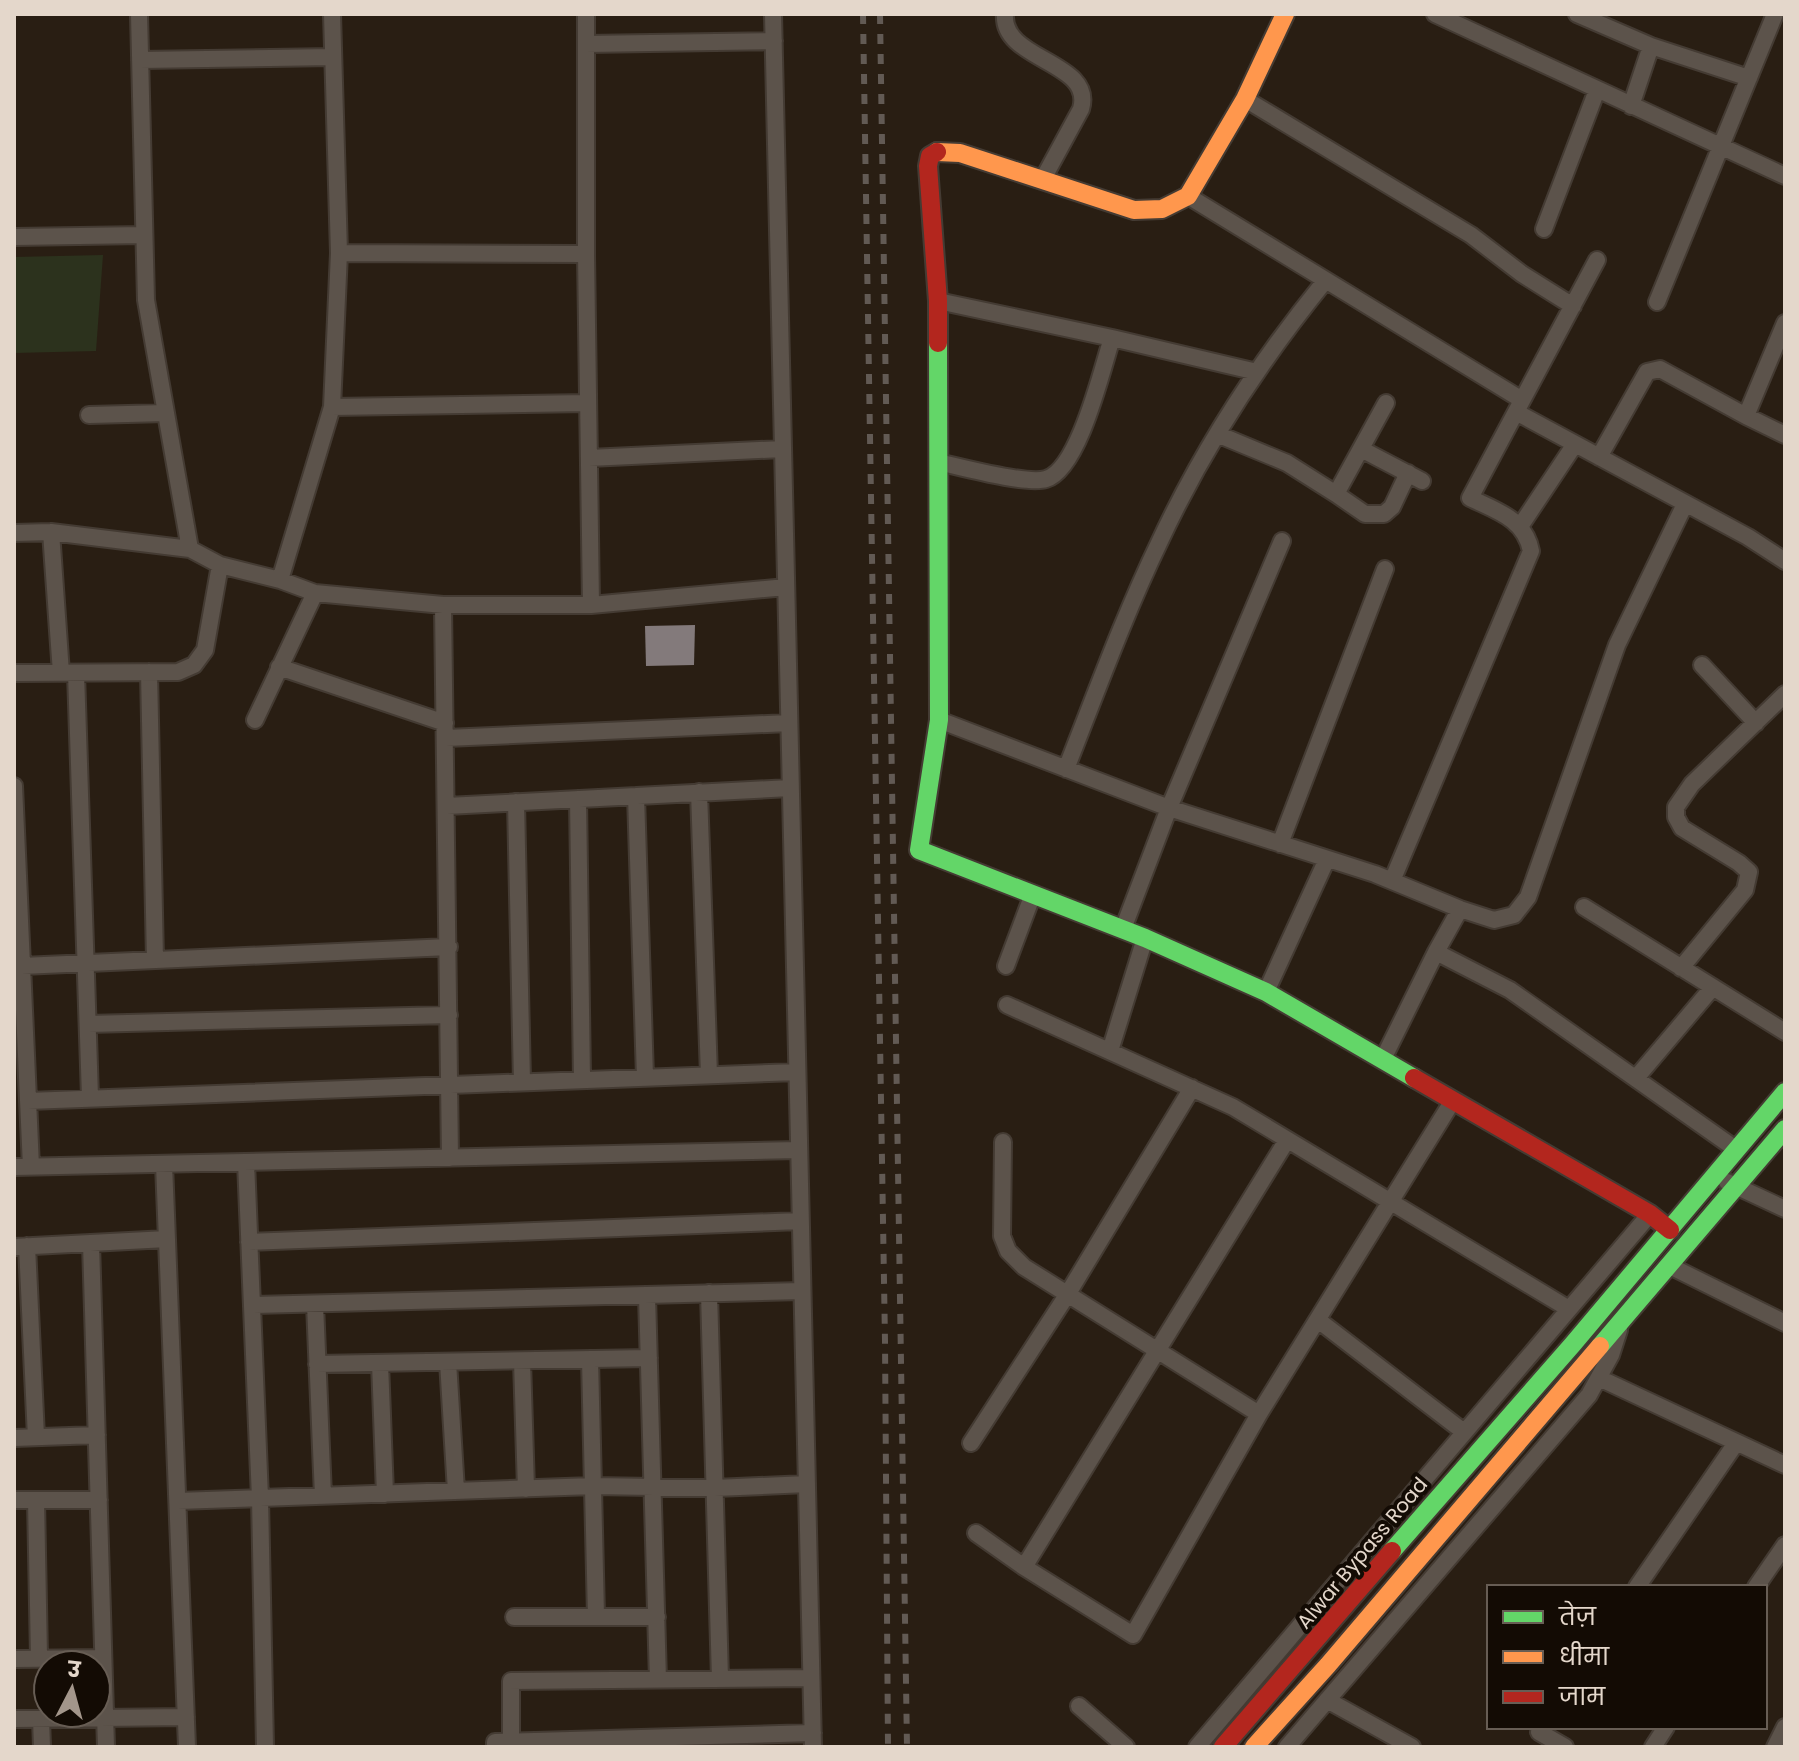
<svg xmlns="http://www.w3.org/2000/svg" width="1799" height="1761" font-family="Poppins,'Noto Sans Devanagari',sans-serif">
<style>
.green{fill:#2c321d}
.building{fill:#837a7b}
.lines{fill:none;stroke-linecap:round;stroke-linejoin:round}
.street-casing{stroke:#443b33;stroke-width:20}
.fast-casing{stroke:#443b33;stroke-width:22}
.slow-casing{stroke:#443b33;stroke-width:22}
.jam-casing{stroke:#443b33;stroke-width:22}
.street{stroke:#5c534b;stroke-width:16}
.fast{stroke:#63d668;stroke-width:18}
.slow{stroke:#ff974d;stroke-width:18}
.jam{stroke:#b3261e;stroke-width:18}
.rail{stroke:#625a54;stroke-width:6;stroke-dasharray:10 10;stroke-linecap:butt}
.labels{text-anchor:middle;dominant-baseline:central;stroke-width:8;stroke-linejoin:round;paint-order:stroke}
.street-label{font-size:20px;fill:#e4d7cb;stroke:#130b04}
</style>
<rect width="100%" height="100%" fill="#291e13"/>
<path class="green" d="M 103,255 L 96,351 L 14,353 L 14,257 Z"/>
<path class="building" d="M 695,625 L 694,665 L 646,666 L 645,626 Z"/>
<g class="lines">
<defs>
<path id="street" d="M 139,14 L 146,300 L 190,549 L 220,565 L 280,580 L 315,593 L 443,605 L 591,605 L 786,587
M 332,14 L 339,253 L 586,254 L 586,14
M 773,14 L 813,1747
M 1005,14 C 1001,61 1095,61 1081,109 L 1043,179
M 1435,14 L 1785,176
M 1577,14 L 1651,46 L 1631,106
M 586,44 L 774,41
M 1651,46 L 1749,78
M 140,60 L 333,57
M 1245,99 L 1471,235 L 1522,274 L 1573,306
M 1188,196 L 1522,400
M 1544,229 L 1597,90
M 14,237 L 144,235
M 586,254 L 591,605
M 938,301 L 1112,338
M 1657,302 L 1775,14
M 1785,323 L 1746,416 L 1785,435
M 332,407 L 588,403
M 1516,412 L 1748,537 L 1785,561
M 89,415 L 166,413
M 1217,434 L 1287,463 L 1336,494 L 1386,403
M 1361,449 L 1422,481
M 1599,457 L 1647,372 L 1660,369 L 1746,416
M 589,458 L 782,449
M 938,462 C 961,467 1026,485 1046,479 C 1079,469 1102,369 1112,338 L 1257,372
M 1336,494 L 1365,514 L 1384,514 L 1392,507 L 1408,473
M 1521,525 L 1575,444
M 51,532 L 61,673
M 14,533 L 51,532 L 190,549
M 280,580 L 332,407 L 339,253
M 443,605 L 450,1158
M 1702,665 L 1756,723
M 279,667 L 445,723
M 149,672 L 155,960
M 14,673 L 178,672 L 194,665 L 205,650 L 220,565
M 76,673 L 90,1097
M 255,720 L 315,593
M 939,720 L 1169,808 L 1375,874 L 1460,909 L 1494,920 L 1514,915 L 1528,897 L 1617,645 L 1685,504
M 446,738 L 789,723
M 1066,769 C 1096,693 1124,616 1159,543 C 1203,448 1260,361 1325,281
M 14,786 L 31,1167
M 699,792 L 709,1075
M 636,796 L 645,1077
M 578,799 L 582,1079
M 516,802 L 522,1082
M 447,806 L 790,788
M 1280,844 L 1385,569
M 1392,881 L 1531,551 C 1525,519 1497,511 1470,498 L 1597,260
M 1584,907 L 1785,1032
M 1123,929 L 1169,808 L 1282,541
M 1436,952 L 1510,990 L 1737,1150
M 22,966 L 449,947
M 1006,966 L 1033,894
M 1681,968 L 1745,890 L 1749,872 L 1739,863 L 1682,828 L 1676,817 L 1676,807 L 1692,784 L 1785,694
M 1266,992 L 1327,859
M 1007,1005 L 1233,1107 L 1569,1309
M 88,1024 L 449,1015
M 1110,1051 L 1145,938
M 1383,1059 L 1436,952 L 1460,909
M 1636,1078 L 1713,987
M 28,1101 L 797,1072
M 1003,1142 L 1002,1236 L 1008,1251 L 1024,1267 L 1259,1414
M 246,1162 L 260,1498 L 265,1747
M 164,1164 L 187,1747
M 14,1167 L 799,1150
M 1727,1182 L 1785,1209
M 249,1242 L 800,1221
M 91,1243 L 106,1747
M 27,1246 L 36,1437
M 14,1247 L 167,1239
M 1670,1266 L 1785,1323
M 709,1293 L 720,1679
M 647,1296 L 658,1680
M 315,1304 L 323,1496
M 252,1305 L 802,1291
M 1318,1320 L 1464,1432
M 590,1359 L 596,1616
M 522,1361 L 526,1489
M 448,1362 L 456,1491
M 380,1363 L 385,1494
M 317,1364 L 649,1358
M 1599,1378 L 1785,1465
M 14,1438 L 97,1435
M 971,1443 L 1067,1295 L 1192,1088
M 14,1500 L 99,1500
M 36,1500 L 39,1657
M 178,1501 L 593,1486 L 715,1488 L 807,1484
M 976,1533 L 1024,1567 L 1133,1635 L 1259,1414 L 1452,1102
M 1024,1567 L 1287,1140
M 1637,1587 L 1736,1443
M 1756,1587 L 1785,1545
M 514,1617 L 657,1617
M 14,1659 L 103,1658
M 1327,1700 L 1412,1747
M 1079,1706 L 1126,1747
M 14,1719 L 186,1717
M 41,1719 L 42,1747
M 1539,1732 L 1565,1747
M 511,1741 L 511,1681 L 811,1678
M 495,1747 L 495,1742 L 813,1733
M 1197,1747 L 1650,1214
M 1287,1747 L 1589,1395 L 1611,1355 L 1619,1330
M 1653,1747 L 1666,1727
M 1775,1747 L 1785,1727"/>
<path id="fast" d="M 938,343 L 939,720 L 919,850 L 1145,938 L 1266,992 L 1414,1078
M 1600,1346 L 1785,1129
M 1392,1551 L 1573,1344 L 1785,1092"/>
<path id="slow" d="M 937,152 L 960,153 L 1134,210 L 1162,209 L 1188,196 L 1245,99 L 1285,14
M 1254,1747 L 1328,1665 L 1600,1346"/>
<path id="jam" d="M 937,152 L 930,156 L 928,166 L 938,301 L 938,343
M 1414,1078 L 1650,1214 L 1670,1230
M 1223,1747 L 1392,1551"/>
</defs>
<use href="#street" class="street-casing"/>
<use href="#fast" class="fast-casing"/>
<use href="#slow" class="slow-casing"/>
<use href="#jam" class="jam-casing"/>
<use href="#street" class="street"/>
<use href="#fast" class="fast"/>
<use href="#slow" class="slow"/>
<use href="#jam" class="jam"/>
<path class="rail" d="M 863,14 L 885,1341 L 888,1747
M 880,14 L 907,1747"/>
</g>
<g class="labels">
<g class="street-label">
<text transform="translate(1362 1553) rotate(-50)">Alwar Bypass Road</text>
</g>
</g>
<rect width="1799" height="1761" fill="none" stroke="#e4d7cb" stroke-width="32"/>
<rect x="1487" y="1585" width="280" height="144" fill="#130b04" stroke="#675d54" stroke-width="2"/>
<rect x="1503" y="1611" width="40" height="12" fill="#63d668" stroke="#675d54" stroke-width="2"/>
<text x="1559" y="1625" font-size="24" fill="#e4d7cb">तेज़</text>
<rect x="1503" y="1651" width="40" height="12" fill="#ff974d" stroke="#675d54" stroke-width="2"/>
<text x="1559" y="1665" font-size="24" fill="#e4d7cb">धीमा</text>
<rect x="1503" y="1691" width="40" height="12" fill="#b3261e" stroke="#675d54" stroke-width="2"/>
<text x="1559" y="1705" font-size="24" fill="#e4d7cb">जाम</text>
<g transform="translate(72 1689) rotate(6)"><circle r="38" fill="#130b04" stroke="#675d54" stroke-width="2"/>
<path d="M0-6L14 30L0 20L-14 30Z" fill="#a3968b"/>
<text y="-12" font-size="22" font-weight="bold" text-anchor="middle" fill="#e4d7cb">उ</text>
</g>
</svg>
